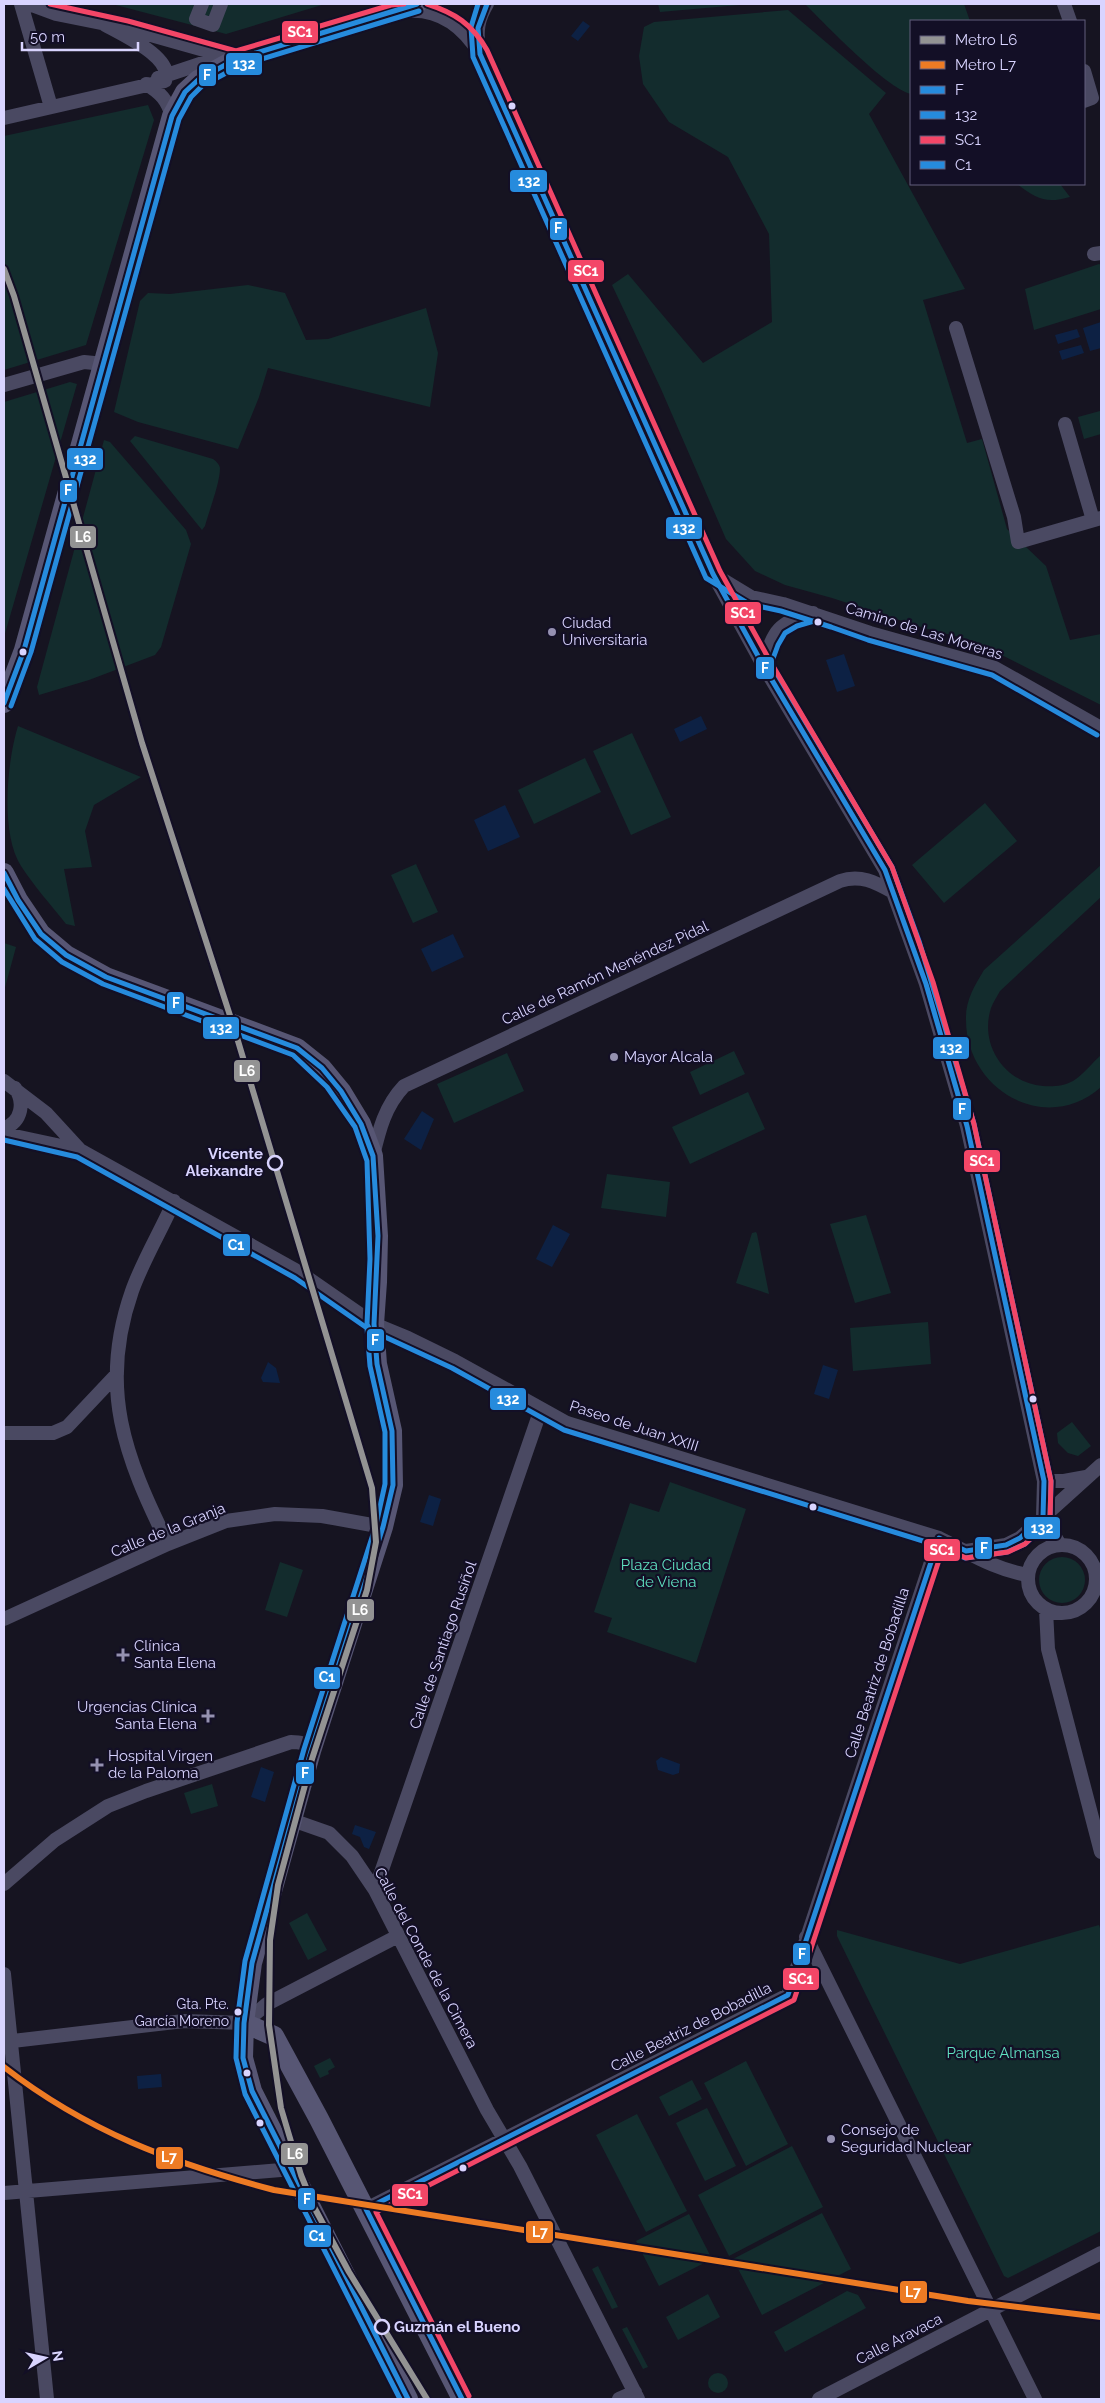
<svg xmlns="http://www.w3.org/2000/svg" width="1105" height="2403" font-family="Raleway,sans-serif">
<style>
.green{fill:#132c2d}
.water{fill:#0d2144}
.lines{fill:none;stroke-linecap:round;stroke-linejoin:round}
.street{stroke:#4a4962;stroke-width:14}
.secondary{stroke:#575674;stroke-width:20}
.bus-1-casing{stroke:#130f26;stroke-width:9}
.bus-2-casing{stroke:#130f26;stroke-width:9}
.bus-3-casing{stroke:#130f26;stroke-width:9}
.bus-4-casing{stroke:#130f26;stroke-width:9}
.bus-1{stroke:#268bdd;stroke-width:5}
.bus-2{stroke:#268bdd;stroke-width:5}
.bus-3{stroke:#f34667;stroke-width:5}
.bus-4{stroke:#268bdd;stroke-width:5}
.metro-1-casing{stroke:#130f26;stroke-width:10}
.metro-2-casing{stroke:#130f26;stroke-width:10}
.metro-1{stroke:#939393;stroke-width:6}
.metro-2{stroke:#ed7b24;stroke-width:6}
.bus-dot{fill:#d9d4ff;stroke:#130f26;stroke-width:2}
.poi-dot{fill:#9591b1;stroke:#130f26;stroke-width:2}
.stop-dot{fill:#130f26;stroke:#d9d4ff;stroke-width:2.5}
.labels{text-anchor:middle;dominant-baseline:central;stroke-width:4.5;stroke-linejoin:round;paint-order:stroke}
.bus-label{font-size:14px;fill:#d9d4ff;stroke:#130f26;text-anchor:end}
.poi-label{font-size:15px;fill:#d9d4ff;stroke:#130f26;text-anchor:start}
.street-label{font-size:15px;fill:#d9d4ff;stroke:#130f26}
.stop-label{font-size:15px;font-weight:bold;fill:#d9d4ff;stroke:#130f26;text-anchor:end}
.park-label{font-size:15px;fill:#5fe0c0;stroke:#130f26}
.line-badge{stroke:#130f26;stroke-width:2}
.badge-label{font-size:14px;text-anchor:middle;font-weight:bold;fill:#fff}
</style>
<rect width="100%" height="100%" fill="#161421"/>
<path class="green" d="M 112,4 L 325,4 L 226,34 Z
M 658,4 L 751,4 L 660,12 Z
M 805,4 L 964,4 L 970,21 L 911,21 L 911,94 C 886,88 825,24 805,4 Z
M 788,10 L 886,93 L 869,114 L 965,289 L 923,300 L 967,443 L 982,439 L 1007,529 L 1046,566 L 1070,640 L 1101,634 L 1101,705 L 974,641 L 924,628 L 832,598 L 785,585 L 755,571 L 726,539 L 661,389 L 612,285 L 628,274 L 703,363 L 772,322 L 769,234 L 728,157 L 669,122 L 643,84 L 639,56 L 644,27 L 654,22 Z
M 148,105 L 154,120 L 86,345 L 4,370 L 4,136 Z
M 1017,184 L 1060,184 L 1070,197 C 1046,204 1037,199 1017,184 Z
M 1099,264 L 1101,265 L 1101,309 L 1034,330 L 1025,289 Z
M 248,285 L 285,293 L 306,340 L 328,339 L 426,308 L 438,353 L 430,407 L 268,368 L 259,397 L 238,449 L 138,422 L 114,412 L 140,301 L 148,293 L 170,294 Z
M 70,382 L 77,384 L 4,637 L 4,402 Z
M 1100,411 L 1101,434 L 1084,439 L 1078,417 Z
M 135,436 L 213,459 C 217,462 219,464 220,468 C 220,483 209,511 205,526 L 202,530 L 130,441 Z
M 104,440 L 110,442 L 186,530 L 191,544 L 161,647 L 155,655 L 89,680 L 39,695 L 37,687 Z
M 18,726 L 141,777 L 94,805 L 85,831 L 92,867 L 64,869 L 75,926 L 66,924 C 51,905 34,886 21,866 C 0,833 7,762 18,726 Z
M 632,733 L 671,817 L 631,835 L 593,751 Z
M 585,758 L 601,792 L 534,824 L 518,790 Z
M 985,803 L 1017,841 L 944,903 L 912,865 Z
M 416,864 L 438,912 L 413,923 L 391,875 Z
M 1101,865 L 1101,897 L 1000,991 C 997,997 993,1002 991,1008 C 979,1045 1005,1083 1043,1086 C 1052,1087 1064,1086 1073,1081 C 1083,1075 1092,1063 1101,1055 L 1101,1087 C 1046,1136 966,1090 966,1020 C 965,1001 975,985 984,970 Z
M 4,943 L 16,947 L 4,991 Z
M 734,1051 L 745,1074 L 700,1095 L 690,1072 Z
M 507,1053 L 524,1091 L 454,1123 L 437,1084 Z
M 748,1092 L 765,1129 L 690,1164 L 672,1127 Z
M 607,1174 L 670,1182 L 666,1217 L 601,1208 Z
M 866,1215 L 891,1293 L 855,1303 L 830,1224 Z
M 756,1232 L 757,1234 L 769,1294 L 736,1283 L 752,1233 Z
M 928,1322 L 931,1364 L 853,1371 L 850,1328 Z
M 1072,1422 L 1091,1446 L 1078,1456 L 1068,1453 L 1058,1443 L 1057,1433 Z
M 670,1482 L 746,1509 L 696,1663 L 607,1632 L 612,1618 L 594,1612 L 630,1503 L 659,1512 Z
M1039 1580a23 23 0 1 1 46 0a23 23 0 1 1-46 0Z
M 280,1562 L 303,1570 L 287,1617 L 265,1610 Z
M 212,1784 L 218,1806 L 191,1814 L 184,1793 Z
M 307,1913 L 327,1950 L 308,1960 L 289,1923 Z
M 1099,1925 L 1101,1931 L 1101,2231 L 1008,2278 L 1004,2276 L 837,1936 L 837,1930 L 960,1964 Z
M 330,2058 L 335,2067 L 328,2071 L 329,2074 L 320,2078 L 314,2066 Z
M 746,2061 L 788,2144 L 746,2166 L 704,2083 Z
M 692,2080 L 702,2099 L 669,2116 L 659,2097 Z
M 707,2108 L 736,2166 L 705,2181 L 676,2123 Z
M 637,2114 L 687,2211 L 646,2232 L 596,2135 Z
M 792,2146 L 823,2207 L 729,2256 L 698,2195 Z
M 822,2213 L 851,2269 L 762,2315 L 733,2259 Z
M 689,2214 L 712,2259 L 659,2286 L 636,2241 Z
M 598,2266 L 618,2307 L 612,2309 L 592,2269 Z
M 847,2291 L 858,2295 L 866,2308 L 785,2352 L 774,2332 Z
M 708,2294 L 720,2317 L 678,2340 L 666,2317 Z
M 627,2327 L 648,2367 L 643,2369 L 622,2329 Z
M708 2383a10 10 0 1 1 20 0a10 10 0 1 1-20 0Z"/>
<path class="water" d="M 583,21 L 590,26 L 578,41 L 571,36 Z
M 1101,322 L 1101,348 L 1090,351 L 1083,328 Z
M 1077,329 L 1080,337 L 1058,344 L 1055,335 Z
M 1081,345 L 1084,353 L 1062,360 L 1059,351 Z
M 844,654 L 855,686 L 837,692 L 826,660 Z
M 701,716 L 707,729 L 680,742 L 674,729 Z
M 505,805 L 520,837 L 488,851 L 474,820 Z
M 453,934 L 464,957 L 432,972 L 421,949 Z
M 422,1111 L 434,1119 L 421,1150 L 404,1139 Z
M 553,1225 L 570,1234 L 552,1267 L 536,1259 Z
M 268,1362 L 276,1368 L 280,1383 L 263,1382 L 261,1378 Z
M 823,1365 L 838,1370 L 829,1399 L 814,1394 Z
M 429,1495 L 441,1499 L 433,1526 L 420,1522 Z
M 661,1757 L 680,1764 L 679,1773 L 673,1775 L 658,1770 L 656,1761 Z
M 261,1767 L 274,1772 L 265,1802 L 251,1797 Z
M 355,1825 L 376,1832 L 369,1849 L 364,1847 L 360,1837 L 352,1834 Z
M 161,2074 L 162,2087 L 138,2089 L 137,2076 Z"/>
<g class="lines">
<path class="street" d="M 21,4 L 51,107
M 29,4 L 56,14 L 126,28 L 236,59
M 202,4 L 196,19 L 213,25 L 221,4
M 1064,4 L 1070,21
M 406,11 C 440,8 463,26 480,54 L 713,574 L 763,665 L 885,870 L 926,984 L 967,1126 L 1044,1481 L 1043,1517 L 1060,1545
M 479,48 C 476,31 478,19 487,4
M 1084,71 L 1092,98 L 1084,101
M 158,78 L 224,56
M 146,84 C 161,93 167,100 172,116
M 4,118 L 165,81 C 175,57 120,34 104,24
M 1094,254 L 1101,253
M 956,328 L 1014,517 L 1018,542 L 1101,518
M 4,385 L 84,362 L 94,363 L 102,371
M 1065,424 L 1093,520
M 713,574 L 751,597 L 783,604 L 870,633 L 995,668 L 1101,728
M 763,665 C 775,630 776,624 813,613
M 4,1081 L 46,1113 L 80,1150
M 4,1128 C 22,1122 25,1102 15,1088
M 4,1132 L 10,1135 L 80,1150 L 299,1272 L 374,1324 L 408,1338 L 455,1361 L 567,1423 L 939,1538 C 968,1552 995,1570 1028,1575
M 373,1156 C 379,1130 385,1106 404,1086 L 840,881 C 860,874 875,882 893,892
M 4,1433 L 53,1433 L 67,1427 L 117,1374
M 1044,1481 L 1064,1481 L 1086,1477
M 168,1544 C 125,1457 98,1388 132,1291 C 143,1260 161,1231 174,1201
M1028 1579a34 34 0 1 1 68 0a34 34 0 1 1-68 0Z
M 966,1551 L 1006,1545 L 1020,1538 L 1101,1465
M 1046,1610 L 1048,1649 L 1101,1852
M 4,1619 L 168,1544 L 226,1521 L 275,1514 L 322,1516 L 383,1527
M 292,1820 L 329,1833 L 352,1856 L 375,1890 L 487,2110 L 520,2166 L 638,2399
M 4,1884 L 55,1840 L 108,1806 L 146,1791 L 291,1742 C 300,1742 306,1743 311,1751
M 375,1890 L 541,1409
M 806,1937 L 1035,2399
M 4,1974 L 47,2399
M 4,2042 L 184,2021 L 244,2023 L 267,2004 L 398,1936
M 4,2193 L 293,2169
M 366,2209 L 788,1995 L 939,1538
M 619,2399 L 635,2392
M 819,2399 L 1101,2253"/>
<path class="secondary" d="M 4,703 L 24,650 L 172,116 L 185,92 L 198,80 L 236,59 L 417,4
M 4,873 L 18,900 L 41,934 L 66,955 L 106,977 L 297,1048 L 322,1068 L 341,1091 L 361,1124 L 373,1156 L 378,1236 L 377,1282 L 374,1324 L 377,1364 L 392,1431 L 393,1485 L 383,1527 L 311,1751 L 252,1963 L 244,2023 L 243,2058 L 252,2091 L 408,2399
M 244,2023 L 274,2036 L 319,2119 L 462,2399"/>
<defs>
<path id="bus-1" d="M 4,703 L 24,650 L 172,116 L 185,92 L 198,80 L 236,59 L 417,4
M 4,873 L 18,900 L 41,934 L 66,955 L 106,977 L 297,1048 L 322,1068 L 341,1091 L 361,1124 L 373,1156 L 378,1236 L 374,1324 L 377,1364 L 392,1431 L 393,1485 L 383,1527 L 311,1751 L 252,1963 L 244,2023 L 243,2058 L 252,2091 L 408,2399
M 462,2399 L 366,2209 L 788,1995 L 939,1538 L 966,1551 L 1006,1545 L 1020,1538 L 1043,1517 L 1044,1481 L 967,1126 L 926,984 L 885,870 L 763,665 L 713,574 L 480,54 L 478,28 L 487,4"/>
<path id="bus-2" d="M 478,4 L 471,27 L 473,57 L 706,578 L 749,604 L 781,611 L 831,627
M 11,706 L 31,652 L 179,119 L 191,97 L 202,86 L 239,66 L 419,11
M 4,889 L 35,939 L 62,962 L 103,984 L 293,1055 L 327,1087 L 355,1127 L 367,1161 L 370,1259 L 367,1324 L 370,1330 L 452,1368 L 564,1430 L 936,1545 L 965,1558 L 1007,1552 L 1025,1544 L 1048,1523 L 1050,1518 L 1051,1481 L 974,1124 L 919,941 L 892,867 L 771,664 L 778,645 L 785,633 L 797,626 L 814,621 L 868,640 L 992,675 L 1097,735"/>
<path id="bus-3" d="M 50,4 L 128,21 L 236,51 L 391,5 L 404,4
M 427,4 C 455,13 472,24 487,50 L 720,571 L 770,661 L 892,867 L 933,982 L 974,1124 L 1051,1481 L 1050,1520 L 1025,1544 L 1008,1552 L 966,1558 L 943,1548 L 794,2000 L 376,2212 L 469,2396"/>
<path id="bus-4" d="M 4,1140 L 77,1157 L 295,1278 L 367,1328 L 370,1366 L 385,1432 L 385,1484 L 376,1525 L 304,1749 L 245,1961 L 237,2022 L 236,2058 L 245,2094 L 400,2399"/>
</defs>
<use href="#bus-1" class="bus-1-casing"/>
<use href="#bus-2" class="bus-2-casing"/>
<use href="#bus-3" class="bus-3-casing"/>
<use href="#bus-4" class="bus-4-casing"/>
<use href="#bus-1" class="bus-1"/>
<use href="#bus-2" class="bus-2"/>
<use href="#bus-3" class="bus-3"/>
<use href="#bus-4" class="bus-4"/>
<defs>
<path id="metro-1" d="M 4,269 L 14,296 L 142,743 L 235,1031 L 372,1488 L 376,1542 L 367,1590 L 312,1759 L 278,1885 L 270,1940 L 269,2025 L 281,2108 L 301,2175 L 314,2207 L 349,2272 L 427,2399"/>
<path id="metro-2" d="M 4,2067 C 88,2132 172,2163 274,2190 L 968,2301 L 1101,2317"/>
</defs>
<use href="#metro-1" class="metro-1-casing"/>
<use href="#metro-2" class="metro-2-casing"/>
<use href="#metro-1" class="metro-1"/>
<use href="#metro-2" class="metro-2"/>
</g>
<g class="bus-dot">
<circle cx="512" cy="106" r="4.5"/>
<circle cx="818" cy="622" r="4.5"/>
<circle cx="23" cy="652" r="4.5"/>
<circle cx="1033" cy="1399" r="4.5"/>
<circle cx="813" cy="1507" r="4.5"/>
<circle cx="238" cy="2012" r="4.5"/>
<circle cx="247" cy="2073" r="4.5"/>
<circle cx="260" cy="2123" r="4.5"/>
<circle cx="463" cy="2168" r="4.5"/>
</g>
<g class="poi-dot">
<circle cx="552" cy="632" r="5"/>
<circle cx="614" cy="1057" r="5"/>
<path d="M120.5 1647.5h5v5h5v5h-5v5h-5v-5h-5v-5h5z"/>
<path d="M205.5 1708.5h5v5h5v5h-5v5h-5v-5h-5v-5h5z"/>
<path d="M94.5 1757.5h5v5h5v5h-5v5h-5v-5h-5v-5h5z"/>
<circle cx="831" cy="2139" r="5"/>
</g>
<g class="stop-dot">
<circle cx="275" cy="1163" r="7"/>
<circle cx="382" cy="2327" r="7"/>
</g>
<g class="labels">
<g class="bus-label">
<text x="229" y="2004">Gta. Pte.<tspan x="229" dy="17">García Moreno</tspan></text>
</g>
<g class="poi-label">
<text x="562" y="623">Ciudad<tspan x="562" dy="17">Universitaria</tspan></text>
<text x="624" y="1057">Mayor Alcala</text>
<text x="134" y="1646">Clínica<tspan x="134" dy="17">Santa Elena</tspan></text>
<text x="197" y="1707" text-anchor="end">Urgencias Clínica<tspan x="197" dy="17">Santa Elena</tspan></text>
<text x="108" y="1756">Hospital Virgen<tspan x="108" dy="17">de la Paloma</tspan></text>
<text x="841" y="2130">Consejo de<tspan x="841" dy="17">Seguridad Nuclear</tspan></text>
</g>
<g class="street-label">
<text transform="translate(924 631) rotate(17)">Camino de Las Moreras</text>
<text transform="translate(605 973) rotate(-25)">Calle de Ramón Menéndez Pidal</text>
<text transform="translate(634 1426) rotate(18)">Paseo de Juan XXIII</text>
<text transform="translate(168 1530) rotate(-22)">Calle de la Granja</text>
<text transform="translate(443 1645) rotate(-71)">Calle de Santiago Rusiñol</text>
<text transform="translate(877 1673) rotate(-72)">Calle Beatriz de Bobadilla</text>
<text transform="translate(426 1958) rotate(62)">Calle del Conde de la Cimera</text>
<text transform="translate(691 2027) rotate(-27)">Calle Beatriz de Bobadilla</text>
<text transform="translate(899 2339) rotate(-27)">Calle Aravaca</text>
</g>
<g class="stop-label">
<text x="263" y="1154">Vicente<tspan x="263" dy="17">Aleixandre</tspan></text>
<text x="394" y="2327" text-anchor="start">Guzmán el Bueno</text>
</g>
<g class="park-label">
<text x="666" y="1565">Plaza Ciudad<tspan x="666" dy="17">de Viena</tspan></text>
<text x="1003" y="2053">Parque Almansa</text>
</g>
</g>
<g class="line-badge">
<rect x="281" y="20" width="38" height="24" rx="5" fill="#f34667"/>
<rect x="225" y="52" width="38" height="24" rx="5" fill="#268bdd"/>
<rect x="198" y="63" width="19" height="24" rx="5" fill="#268bdd"/>
<rect x="509" y="169" width="39" height="24" rx="5" fill="#268bdd"/>
<rect x="549" y="217" width="19" height="24" rx="5" fill="#268bdd"/>
<rect x="567" y="259" width="38" height="24" rx="5" fill="#f34667"/>
<rect x="66" y="447" width="38" height="24" rx="5" fill="#268bdd"/>
<rect x="59" y="479" width="19" height="24" rx="5" fill="#268bdd"/>
<rect x="665" y="516" width="38" height="24" rx="5" fill="#268bdd"/>
<rect x="69" y="525" width="28" height="24" rx="5" fill="#939393"/>
<rect x="724" y="601" width="38" height="24" rx="5" fill="#f34667"/>
<rect x="755" y="656" width="20" height="24" rx="5" fill="#268bdd"/>
<rect x="166" y="991" width="19" height="24" rx="5" fill="#268bdd"/>
<rect x="202" y="1016" width="38" height="24" rx="5" fill="#268bdd"/>
<rect x="932" y="1036" width="38" height="24" rx="5" fill="#268bdd"/>
<rect x="233" y="1059" width="28" height="24" rx="5" fill="#939393"/>
<rect x="952" y="1097" width="20" height="24" rx="5" fill="#268bdd"/>
<rect x="963" y="1149" width="38" height="24" rx="5" fill="#f34667"/>
<rect x="222" y="1233" width="29" height="24" rx="5" fill="#268bdd"/>
<rect x="366" y="1328" width="19" height="24" rx="5" fill="#268bdd"/>
<rect x="489" y="1387" width="38" height="24" rx="5" fill="#268bdd"/>
<rect x="1023" y="1516" width="38" height="24" rx="5" fill="#268bdd"/>
<rect x="974" y="1536" width="19" height="24" rx="5" fill="#268bdd"/>
<rect x="923" y="1538" width="38" height="24" rx="5" fill="#f34667"/>
<rect x="346" y="1598" width="29" height="24" rx="5" fill="#939393"/>
<rect x="313" y="1666" width="28" height="24" rx="5" fill="#268bdd"/>
<rect x="295" y="1761" width="20" height="24" rx="5" fill="#268bdd"/>
<rect x="792" y="1942" width="19" height="24" rx="5" fill="#268bdd"/>
<rect x="782" y="1967" width="38" height="24" rx="5" fill="#f34667"/>
<rect x="280" y="2142" width="29" height="24" rx="5" fill="#939393"/>
<rect x="155" y="2146" width="29" height="24" rx="5" fill="#ed7b24"/>
<rect x="391" y="2183" width="38" height="24" rx="5" fill="#f34667"/>
<rect x="297" y="2187" width="19" height="24" rx="5" fill="#268bdd"/>
<rect x="525" y="2220" width="29" height="24" rx="5" fill="#ed7b24"/>
<rect x="303" y="2224" width="29" height="24" rx="5" fill="#268bdd"/>
<rect x="899" y="2280" width="29" height="24" rx="5" fill="#ed7b24"/>
</g>
<g class="badge-label">
<text x="300" y="37">SC1</text>
<text x="244" y="69">132</text>
<text x="207" y="80">F</text>
<text x="529" y="186">132</text>
<text x="558" y="233">F</text>
<text x="586" y="276">SC1</text>
<text x="85" y="464">132</text>
<text x="68" y="495">F</text>
<text x="684" y="533">132</text>
<text x="83" y="542">L6</text>
<text x="743" y="618">SC1</text>
<text x="765" y="673">F</text>
<text x="176" y="1008">F</text>
<text x="221" y="1033">132</text>
<text x="951" y="1053">132</text>
<text x="247" y="1076">L6</text>
<text x="962" y="1114">F</text>
<text x="982" y="1166">SC1</text>
<text x="236" y="1250">C1</text>
<text x="375" y="1345">F</text>
<text x="508" y="1404">132</text>
<text x="1042" y="1533">132</text>
<text x="984" y="1553">F</text>
<text x="942" y="1555">SC1</text>
<text x="360" y="1615">L6</text>
<text x="327" y="1682">C1</text>
<text x="305" y="1778">F</text>
<text x="802" y="1959">F</text>
<text x="801" y="1984">SC1</text>
<text x="295" y="2159">L6</text>
<text x="169" y="2162">L7</text>
<text x="410" y="2199">SC1</text>
<text x="307" y="2204">F</text>
<text x="540" y="2237">L7</text>
<text x="317" y="2241">C1</text>
<text x="913" y="2297">L7</text>
</g>
<rect width="1105" height="2403" fill="none" stroke="#d9d4ff" stroke-width="10"/>
<rect x="910" y="20" width="175" height="165" fill="#130f26" stroke="#625e7d"/>
<rect x="920" y="36" width="25" height="8" fill="#939393" stroke="#625e7d"/>
<text x="955" y="45" font-size="15" fill="#d9d4ff">Metro L6</text>
<rect x="920" y="61" width="25" height="8" fill="#ed7b24" stroke="#625e7d"/>
<text x="955" y="70" font-size="15" fill="#d9d4ff">Metro L7</text>
<rect x="920" y="86" width="25" height="8" fill="#268bdd" stroke="#625e7d"/>
<text x="955" y="95" font-size="15" fill="#d9d4ff">F</text>
<rect x="920" y="111" width="25" height="8" fill="#268bdd" stroke="#625e7d"/>
<text x="955" y="120" font-size="15" fill="#d9d4ff">132</text>
<rect x="920" y="136" width="25" height="8" fill="#f34667" stroke="#625e7d"/>
<text x="955" y="145" font-size="15" fill="#d9d4ff">SC1</text>
<rect x="920" y="161" width="25" height="8" fill="#268bdd" stroke="#625e7d"/>
<text x="955" y="170" font-size="15" fill="#d9d4ff">C1</text>
<g transform="translate(45 2358) rotate(81)" stroke="#130f26" stroke-width="4" paint-order="stroke">
<path d="M0-4L9 19L0 12L-9 19Z" fill="#d9d4ff"/>
<text y="-8" font-size="14" font-weight="bold" text-anchor="middle" fill="#d9d4ff">N</text>
</g>
<path d="M22 42v8h116v-8" fill="none" stroke="#d9d4ff" stroke-width="2.5"/>
<text x="30" y="42" font-size="15" fill="#d9d4ff" stroke="#130f26" stroke-width="4" paint-order="stroke">50 m</text>
</svg>
